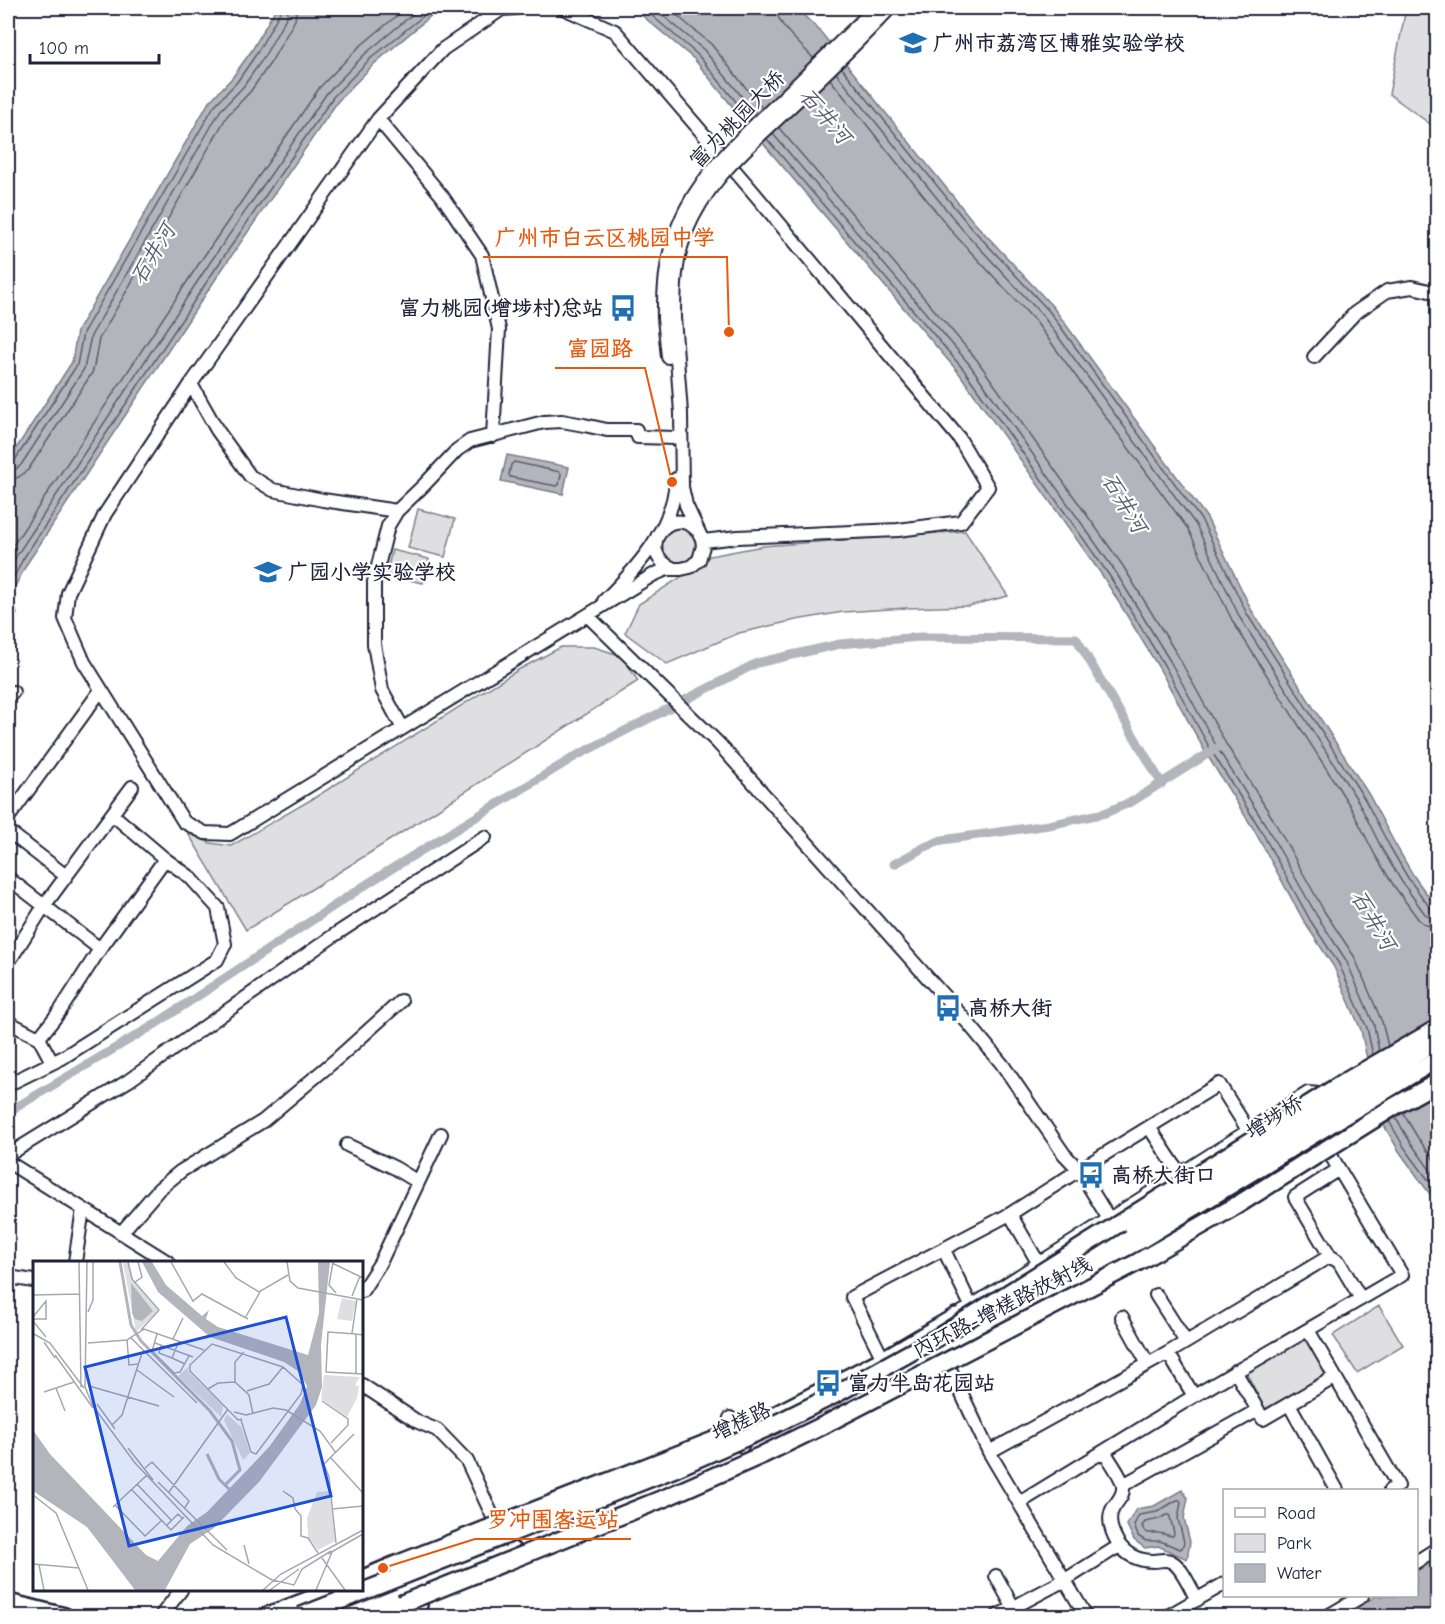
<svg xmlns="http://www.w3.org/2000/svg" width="1445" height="1624" font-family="'Comic Neue','LXGW WenKai TC',sans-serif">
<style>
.green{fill:#dfdfe2;stroke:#80808e;stroke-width:1.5}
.water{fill:#b4b4bc;stroke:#7a7a88;stroke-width:1.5}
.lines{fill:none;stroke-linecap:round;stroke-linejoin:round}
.shore{stroke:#5c5c6f;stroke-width:1.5}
.canal{stroke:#b4b4bc;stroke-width:9}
.minor-casing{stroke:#22223b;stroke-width:16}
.major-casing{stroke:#22223b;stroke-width:20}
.highway-casing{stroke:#22223b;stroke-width:21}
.minor{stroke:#fff;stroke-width:12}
.major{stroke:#fff;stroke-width:15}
.highway{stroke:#fff;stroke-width:16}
.minor-bridge-casing{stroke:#22223b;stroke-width:16;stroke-linecap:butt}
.major-bridge-casing{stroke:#22223b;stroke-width:20;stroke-linecap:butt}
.highway-bridge-casing{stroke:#22223b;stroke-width:21;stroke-linecap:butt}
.minor-bridge{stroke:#fff;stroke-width:12}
.major-bridge{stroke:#fff;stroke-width:15}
.highway-bridge{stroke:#fff;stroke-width:16}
.labels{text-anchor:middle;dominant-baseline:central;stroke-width:4.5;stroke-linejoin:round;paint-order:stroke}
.poi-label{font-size:21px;font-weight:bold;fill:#22223b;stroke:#fff;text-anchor:start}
.street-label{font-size:21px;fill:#22223b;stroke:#fff}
.water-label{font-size:22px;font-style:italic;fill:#5c5c6f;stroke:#fff}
.inset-river{fill:none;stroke:#b4b4bc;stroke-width:3}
.inset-road{fill:none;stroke:#a7a7b1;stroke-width:1.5}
.view{fill:#1d4ed8;fill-opacity:0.15;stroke:#1d4ed8;stroke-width:3}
.inset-edge{fill:none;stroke:#22223b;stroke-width:3}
.leader{fill:none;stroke:#e8590c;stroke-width:2}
.callout-dot{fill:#e8590c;stroke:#fff;stroke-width:2}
.callout-label{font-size:22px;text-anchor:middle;font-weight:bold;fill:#e8590c;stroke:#fff;stroke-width:4.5;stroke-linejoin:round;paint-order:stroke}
</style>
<rect width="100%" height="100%" fill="#fff"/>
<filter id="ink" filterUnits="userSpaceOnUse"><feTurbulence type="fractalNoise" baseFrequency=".0167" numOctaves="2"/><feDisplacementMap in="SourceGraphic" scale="12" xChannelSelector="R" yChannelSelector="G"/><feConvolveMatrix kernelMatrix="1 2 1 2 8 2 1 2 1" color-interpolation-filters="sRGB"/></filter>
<g filter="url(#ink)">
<path class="green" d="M 1406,8 L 1437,8 L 1437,129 L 1389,94 Z
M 418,509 L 455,519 L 445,557 L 408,548 Z
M662 545a17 17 0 1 1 34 0a17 17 0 1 1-34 0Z
M 965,531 L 1008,596 L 969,606 L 906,608 L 843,612 L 796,620 L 739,633 L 667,664 L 625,633 L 639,604 L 678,579 L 710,556 L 763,546 Z
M 392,550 L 429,559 L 423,583 L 386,575 Z
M 561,647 L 594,647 L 622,656 L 638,681 L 368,854 L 246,930 L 188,833 L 210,843 L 231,846 L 314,798 L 518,670 Z
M 1379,1306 L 1403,1345 L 1357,1373 L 1333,1335 Z
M 1307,1339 L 1326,1375 L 1265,1409 L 1246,1372 Z"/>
<path class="water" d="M 276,8 L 447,8 L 433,14 L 374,64 L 338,101 L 221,271 L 28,562 L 11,594 L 17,614 L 13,618 L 8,617 L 8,461 L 72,362 L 77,331 L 209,102 L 232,78 L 252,50 Z
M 633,8 L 796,8 L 819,30 L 972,220 L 1053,307 L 1207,518 L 1252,611 L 1369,795 L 1395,844 L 1413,875 L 1437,908 L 1437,1204 L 1399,1151 L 1379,1117 L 1361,1030 L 1334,967 L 1305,923 L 1254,830 L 1207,755 L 1159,668 L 1104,578 L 959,373 L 749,127 L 694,59 Z
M 507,455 L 569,467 L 563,494 L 501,481 Z
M 1182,1490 L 1188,1498 L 1184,1518 L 1190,1542 L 1187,1559 L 1158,1546 L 1145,1548 L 1134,1540 L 1127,1525 L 1136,1509 L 1154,1506 Z
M 1437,1558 L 1437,1616 L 1341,1616 L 1376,1596 L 1416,1596 L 1417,1571 Z"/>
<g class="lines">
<path class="shore" d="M 643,8 L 698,55 L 750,119
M 654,8 L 704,50 L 756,114
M 668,8 L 711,44 L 762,108
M 776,8 C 777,26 801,44 813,58
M 842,68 L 968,224 L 1049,311 L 1202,521 L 1247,614 L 1364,798 L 1390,847 L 1408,878 L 1431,909 L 1438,911
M 836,73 L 962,229 L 1043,316 L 1196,525 L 1240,618 L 1358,801 L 1383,851 L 1402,882 L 1425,914 L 1431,918 L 1438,918
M 830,79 L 955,235 L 1036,322 L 1188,529 L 1233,622 L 1350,806 L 1375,855 L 1394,886 L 1419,920 L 1426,925 L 1438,927
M 779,128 L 977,360 L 1123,566 L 1178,656 L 1226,744 L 1273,819 L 1324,911 L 1354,956 L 1382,1022 L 1388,1046
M 773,134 L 970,365 L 1115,571 L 1170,661 L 1218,749 L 1265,824 L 1317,916 L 1346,960 L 1374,1025 L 1379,1051
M 767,139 L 964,370 L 1109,575 L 1164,665 L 1212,752 L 1259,827 L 1310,920 L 1339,964 L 1367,1028 L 1373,1055
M 514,462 L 560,472 L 561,474 L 559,485 L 556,486 L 510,477 L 509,474 L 511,465 Z
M 8,463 L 12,463 L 15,460 L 77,365 L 83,333 L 214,106 L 237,82 L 257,53 L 280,12 L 281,8
M 8,471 L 16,469 L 21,465 L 84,369 L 91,336 L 220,111 L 243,87 L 264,57 L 287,16 L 288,8
M 8,480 L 19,477 L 28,470 L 92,373 L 94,366 L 99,339 L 227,116 L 250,92 L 271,62 L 295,20 L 297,8
M 8,553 L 202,259 L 320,87 L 359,47 L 406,8
M 8,573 L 17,555 L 209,264 L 327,93 L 365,54 L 420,8
M 8,589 L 23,559 L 216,268 L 333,97 L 370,59 L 433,8
M 1403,1113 L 1418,1138 L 1438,1165
M 1395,1117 L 1411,1143 L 1438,1181
M 1389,1121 L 1404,1147 L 1438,1193
M 1177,1500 L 1180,1500 L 1181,1502 L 1178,1519 L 1184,1542 L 1182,1548 L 1180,1549 L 1160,1541 L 1146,1541 L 1138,1536 L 1134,1525 L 1139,1515 L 1157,1512 Z
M 1166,1515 L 1169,1515 L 1170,1517 L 1174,1533 L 1173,1536 C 1168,1536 1163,1533 1158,1533 C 1149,1532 1146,1536 1142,1526 L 1145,1522 L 1159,1519 Z"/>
<path class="canal" d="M 894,864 L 925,847 L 942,840 L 1049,825 L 1105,813 L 1133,801 L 1217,748
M 8,1112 L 154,1025 L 370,882 L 576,756 L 757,663 L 840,644 L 920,637 L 1076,638 L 1162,784"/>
<defs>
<path id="minor" d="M 516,8 L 502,9 L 443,49 L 378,119 L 191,384 L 105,514 L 68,593 L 65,618 L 84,662 L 184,822 L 205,833 L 230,834 L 653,575 L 667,569 L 681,569 L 690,567 L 699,560 L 703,546 L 702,539 L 686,505 L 682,487 L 681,413 L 674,317
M 563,8 L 615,31 L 754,193 L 959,438 L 988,487 L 961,522 L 898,530 L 738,537 L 703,541
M 378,119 L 442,196 L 482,255 L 499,329 L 493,436
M 664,318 L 668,357
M 1314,357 L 1355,313 L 1387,291 L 1412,287 L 1438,293
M 191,384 L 217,430 L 250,476 L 273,490 L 323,500 L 397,511
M 672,568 C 634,551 669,502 697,530
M 604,601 C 637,568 674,528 676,479
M 588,616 L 718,743 L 968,1023 L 1002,1064 L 1064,1154 L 1079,1170 L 1109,1219
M 8,697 L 13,692
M 402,727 L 382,690 L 374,644 L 374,582 L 388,526 L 397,511 L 424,485 L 457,450 L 470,441 L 544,422 L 562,421 L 584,425 L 607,430 L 636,430 L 638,437 L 676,438
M 8,818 L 101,690
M 8,831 L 66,876
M 8,878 L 100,949 L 165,859
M 8,963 L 44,906 L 132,787
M 8,1022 L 39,1038 L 60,1011 L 100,949
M 39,1038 L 52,1062
M 8,1083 L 9,1084 L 62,1058 L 217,960 L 225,944 L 218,908 L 190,877 L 165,859 L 112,814
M 1149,1127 L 1180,1174
M 347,1145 L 395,1168 L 418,1182
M 8,1155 L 128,1081 L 333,936 L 485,837
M 8,1162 L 168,1262
M 1339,1169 L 1295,1197 L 1330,1256 L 1339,1262 L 1361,1299
M 1010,1214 L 1039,1264
M 121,1233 L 159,1189 L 181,1171 L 263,1121 L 339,1057 L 401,1001
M 944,1250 L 974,1312
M 75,1262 L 83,1209
M 8,1277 L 34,1281
M 362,1291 L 380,1263 L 441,1134
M 1156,1295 L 1186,1342
M 956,1316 L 1308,1093 L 1320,1094 L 1326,1099
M 1122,1317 L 1148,1364
M 1308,1330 L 1398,1486 L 1390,1490
M 1168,1353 L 1194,1396
M 943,1354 L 989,1452 L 1086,1616
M 883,1359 L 852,1297 L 1010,1214 L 1079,1170 L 1219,1084 L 1248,1130 L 1255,1131
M 1235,1371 L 1263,1419 L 1335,1377
M 362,1385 L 418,1422 L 437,1430 L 467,1461 L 499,1530
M 1289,1404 L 1337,1490
M 730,1418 L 742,1446
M 1104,1451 C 1109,1460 1123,1478 1123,1487 C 1124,1496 1117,1501 1113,1508 C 1107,1519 1112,1533 1118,1543 C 1126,1555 1139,1561 1154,1561 C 1160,1561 1166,1558 1172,1562 C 1182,1567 1191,1589 1197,1600
M 989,1452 L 1168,1353 L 1330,1256
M 1123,1485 L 1258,1410
M 1019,1503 L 1194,1396 L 1402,1275 L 1330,1154
M 1416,1562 L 1438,1548
M 996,1576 L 1018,1616
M 161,1616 L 181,1590
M 344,1616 L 365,1607
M 997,1616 L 1065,1580 L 1119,1546
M 1168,1616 L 1224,1584
M 1328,1616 L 1362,1596"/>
<path id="major" d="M 955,1335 L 1035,1291 L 1133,1229
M 887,1383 L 1063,1288 L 1138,1242
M 757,1424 L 883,1359 L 956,1316 L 973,1316
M 8,1602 L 65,1616
M 358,1616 L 370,1605 L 512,1550
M 392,1616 L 419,1605"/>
<path id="highway" d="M 362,1579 L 395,1565
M 8,1615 L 12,1616
M 267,1616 L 335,1590
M 367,1616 L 401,1604"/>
</defs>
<use href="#minor" class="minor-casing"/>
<use href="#major" class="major-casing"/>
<use href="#highway" class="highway-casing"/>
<use href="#minor" class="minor"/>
<use href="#major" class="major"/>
<use href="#highway" class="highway"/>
<defs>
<path id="minor-bridge" d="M 674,317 C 674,288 675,260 686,232 C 707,180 747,148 787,110 C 822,77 857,43 890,8
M 664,318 C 661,214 707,170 777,104 C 810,72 843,40 875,8"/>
<path id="major-bridge" d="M 1133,1229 L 1438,1041
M 1138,1242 L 1438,1059"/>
<path id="highway-bridge" d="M 395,1565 L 720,1438
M 401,1604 L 667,1497 L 762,1455 L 822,1426 L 1138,1262 L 1239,1204 L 1395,1106 L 1438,1082
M 301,1616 L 676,1468 L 765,1429 L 834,1395 L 940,1336 L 1343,1083 L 1438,1028"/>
</defs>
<use href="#minor-bridge" class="minor-bridge-casing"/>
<use href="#major-bridge" class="major-bridge-casing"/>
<use href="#highway-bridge" class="highway-bridge-casing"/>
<use href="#minor-bridge" class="minor-bridge"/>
<use href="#major-bridge" class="major-bridge"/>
<use href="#highway-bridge" class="highway-bridge"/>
</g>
</g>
<defs>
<symbol id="school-bare" viewBox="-9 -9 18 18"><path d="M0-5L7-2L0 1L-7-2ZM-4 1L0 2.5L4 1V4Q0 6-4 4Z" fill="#1f6fb2" stroke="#fff" stroke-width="2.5" paint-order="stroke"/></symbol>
<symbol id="bus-bare" viewBox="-9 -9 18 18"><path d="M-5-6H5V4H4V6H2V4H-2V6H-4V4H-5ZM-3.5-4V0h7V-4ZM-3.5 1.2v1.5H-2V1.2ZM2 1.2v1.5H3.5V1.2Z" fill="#1f6fb2" stroke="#fff" stroke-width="2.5" paint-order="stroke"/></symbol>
</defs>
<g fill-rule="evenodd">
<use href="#school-bare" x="894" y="24" width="38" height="38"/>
<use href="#bus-bare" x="604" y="289" width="38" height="38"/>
<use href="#school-bare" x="249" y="553" width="38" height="38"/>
<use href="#bus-bare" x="929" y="989" width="38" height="38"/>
<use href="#bus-bare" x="1072" y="1156" width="38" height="38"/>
<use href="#bus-bare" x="809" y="1364" width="38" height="38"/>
</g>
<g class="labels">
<g class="poi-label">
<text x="933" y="43">广州市荔湾区博雅实验学校</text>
<text x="603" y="308" text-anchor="end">富力桃园(增埗村)总站</text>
<text x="288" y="572">广园小学实验学校</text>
<text x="968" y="1008">高桥大街</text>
<text x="1111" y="1175">高桥大街口</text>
<text x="848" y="1383">富力半岛花园站</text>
</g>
<g class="street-label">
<text transform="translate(737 119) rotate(-46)">富力桃园大桥</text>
<text transform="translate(1274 1117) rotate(-32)">增埗桥</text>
<text transform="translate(1002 1307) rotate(-27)">内环路-增槎路放射线</text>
<text transform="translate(741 1421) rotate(-25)">增槎路</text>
</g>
<g class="water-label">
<text transform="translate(825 116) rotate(49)">石井河</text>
<text transform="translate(153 254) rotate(-59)">石井河</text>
<text transform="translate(1124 503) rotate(59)">石井河</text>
<text transform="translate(1373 920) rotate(59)">石井河</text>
</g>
</g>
<g transform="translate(33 1261)">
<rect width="330" height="330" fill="#fff"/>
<path d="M 96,1 L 101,21 L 126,49 L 103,71 L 90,2 ZM 309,37 L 323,40 L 319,60 L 304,58 ZM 156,105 L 155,110 L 190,145 L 188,156 L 145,115 ZM 291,114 L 327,116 L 322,124 L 326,125 L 324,137 L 314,156 L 288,138 ZM 194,153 L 209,167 L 217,192 L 210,199 L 191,159 ZM 297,230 L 302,280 L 285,289 L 275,276 L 274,257 L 284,231 Z" fill="#dfdfe2"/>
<path d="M 109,1 L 119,1 L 133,24 L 169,55 L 176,49 L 173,58 L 185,66 L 275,94 L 286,52 L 285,1 L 297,1 L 288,84 L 289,126 L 283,144 L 226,221 L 181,267 L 157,283 L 132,329 L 102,329 L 54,266 L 0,230 L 0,169 L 17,193 L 113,294 L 125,300 L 154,265 L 174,251 L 236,186 L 267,143 L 274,125 L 265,110 L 251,101 L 177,76 L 125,31 ZM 98,22 L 120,50 L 109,60 L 102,58 L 99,52 Z" fill="#b4b4bc"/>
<path class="inset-river" d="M 87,1 L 98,64 L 108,80 L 177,150 L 199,180 L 207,209 L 192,224M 174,193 L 186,218 L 199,231"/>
<path class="inset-road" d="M 46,1 L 48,126M 54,1 L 52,126 L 60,145 L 102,202 L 180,284 L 239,319 L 261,324 L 269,308 L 298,290M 95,1 L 99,18 L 126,49 L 108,69M 138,1 L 160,40 L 169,33 L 215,58M 191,1 L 203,17 L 226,31 L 255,14M 254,1 L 257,20 L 265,27 L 330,39M 300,1 L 296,24 L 303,32M 299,2 L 330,17M 101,22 L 109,16 L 105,1M 0,34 L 46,33M 319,35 L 327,15M 55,51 L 60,39 L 60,1M 0,56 L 13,40 L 13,58 L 0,58M 212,57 L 227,31M 0,60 L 13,76M 319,72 L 324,38M 1,73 L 17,82 L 51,127M 124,73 L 119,90 L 141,112 L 147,111 L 156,95M 323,73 L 295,71 L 293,111 L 330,113M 98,77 L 164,142M 140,78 L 150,57M 94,79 L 96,104 L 106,103M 146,80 L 139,97 L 152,103M 11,81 L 22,97M 55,82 L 94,79 L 111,68 L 171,89M 122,82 L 160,96M 128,84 L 126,92 L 139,97M 22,94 L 60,147M 104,109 L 141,136M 323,113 L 323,73 L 330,74M 202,121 L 202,101 L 211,91M 56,125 L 126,145M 23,127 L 32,150M 175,128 L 185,122 L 202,121 L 216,134 L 220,153M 214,130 L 236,123 L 250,106M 11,131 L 41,121M 289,140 L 315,158 L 315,164 L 298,182M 64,143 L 82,168M 201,151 L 213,154 L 240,147 L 253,149 L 287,170 L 303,192M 208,159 L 218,191 L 223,193 L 268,133 L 270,124 L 250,106 L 179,83 L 157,104 L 157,110 L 205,159 L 209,158M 79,164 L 89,154 L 109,92M 95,187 L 120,219M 298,197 L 330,232M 112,207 L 119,201 L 156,240 L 151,248M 125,221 L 194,289M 104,223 L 138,259M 98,228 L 138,269 L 151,256M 250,230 L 260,237 L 262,248 L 268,255 L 268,275 L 275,277 L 285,292M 136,231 L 195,148M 0,234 L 23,252 L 55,329M 82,244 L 112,275 L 129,259M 80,246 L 114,214M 299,248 L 330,245M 134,264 L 145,253 L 150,258M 303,282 L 296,216 L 291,203 L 321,173M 211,284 L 216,303M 295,293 L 330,273M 289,297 L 312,329M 0,303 L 46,307M 6,304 L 11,329M 230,329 L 248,313 L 330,269M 237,329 L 266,308M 283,329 L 299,291"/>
<path class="view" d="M 253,56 L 298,235 L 96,285 L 52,106 Z"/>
<rect width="330" height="330" class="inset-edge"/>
</g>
<path class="leader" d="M729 332L727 257H483M672 482L645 368H555M383 1568L475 1539H631"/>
<g class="callout-dot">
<circle cx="729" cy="332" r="6"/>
<circle cx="672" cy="482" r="6"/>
<circle cx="383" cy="1568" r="6"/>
</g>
<g class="callout-label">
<text x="605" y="245">广州市白云区桃园中学</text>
<text x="600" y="356">富园路</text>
<text x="553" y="1527">罗冲围客运站</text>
</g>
<rect width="1445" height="1624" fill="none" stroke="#fff" stroke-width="30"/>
<rect x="15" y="15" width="1415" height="1594" fill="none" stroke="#22223b" stroke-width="2" filter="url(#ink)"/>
<rect x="1223" y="1489" width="195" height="108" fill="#ffffff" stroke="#a7a7b1" stroke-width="1.5"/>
<rect x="1235" y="1508" width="30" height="9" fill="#ffffff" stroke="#a7a7b1" stroke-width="1.5"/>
<text x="1277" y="1519" font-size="18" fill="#22223b">Road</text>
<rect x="1235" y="1534" width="30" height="18" fill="#dfdfe2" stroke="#a7a7b1" stroke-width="1.5"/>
<text x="1277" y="1549" font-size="18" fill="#22223b">Park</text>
<rect x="1235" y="1564" width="30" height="18" fill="#b4b4bc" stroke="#a7a7b1" stroke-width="1.5"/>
<text x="1277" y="1579" font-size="18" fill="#22223b">Water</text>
<path d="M30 54v9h129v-9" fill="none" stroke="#22223b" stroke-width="3"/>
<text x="39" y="54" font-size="18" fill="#22223b" stroke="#ffffff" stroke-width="4.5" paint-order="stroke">100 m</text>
</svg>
